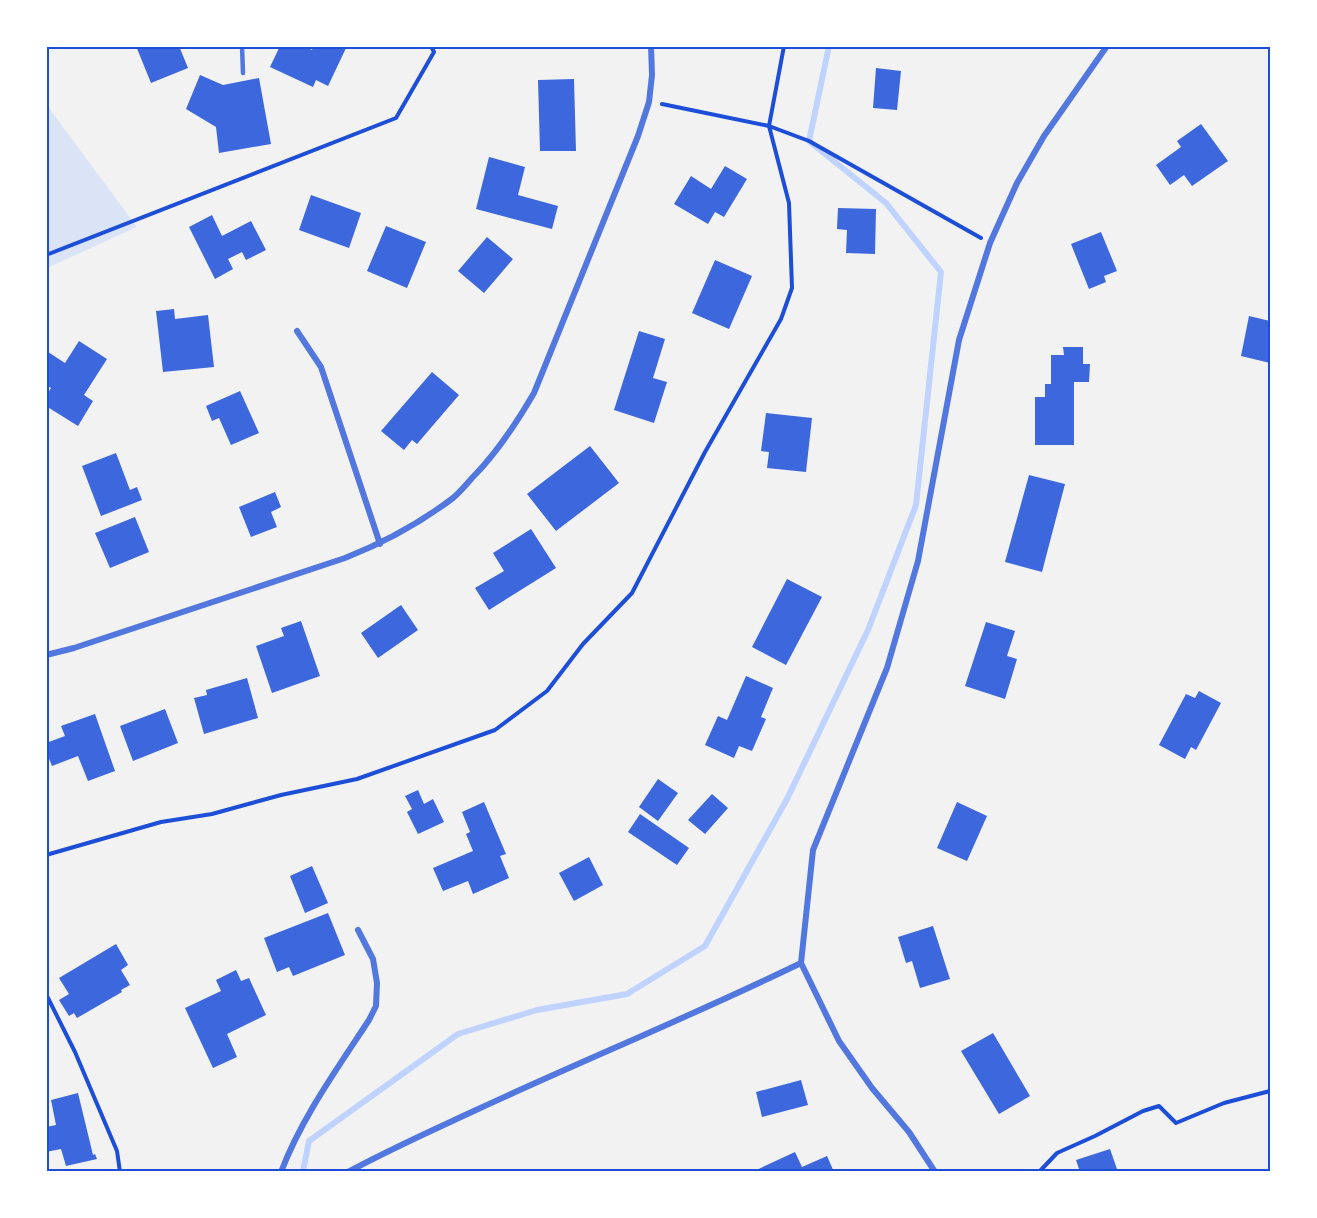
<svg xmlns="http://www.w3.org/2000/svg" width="1317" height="1218" font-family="Jost,sans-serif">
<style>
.green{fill:#dbe4f7}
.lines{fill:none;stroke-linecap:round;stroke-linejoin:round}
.stream{stroke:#bfd3fe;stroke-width:6}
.building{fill:#3d67dc}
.path{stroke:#1d4ed8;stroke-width:4}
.service{stroke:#5277de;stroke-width:4.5}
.minor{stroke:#5277de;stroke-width:6}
.neatline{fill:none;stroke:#1d4ed8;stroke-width:2}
</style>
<rect width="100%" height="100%" fill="#f2f2f2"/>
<path class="green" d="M 46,104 L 137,227 L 47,268 L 46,268 Z"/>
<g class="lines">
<path class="stream" d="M 303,1171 L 309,1141 L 458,1034 L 537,1010 L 627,994 L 705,946 L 787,799 L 868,630 L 916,505 L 941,272 L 886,203 L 809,141 L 829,46"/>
</g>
<path class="building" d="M 136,46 L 179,46 L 188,68 L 151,83 Z
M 280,46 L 304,46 L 312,50 L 313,46 L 347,46 L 328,86 L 316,80 L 313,87 L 270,67 Z
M 876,68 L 901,71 L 897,110 L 873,108 Z
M 200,75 L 223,85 L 259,78 L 271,144 L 219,153 L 216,127 L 186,109 Z
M 574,79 L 576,151 L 540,151 L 538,80 Z
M 1201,124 L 1228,161 L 1192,186 L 1184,175 L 1170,185 L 1156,165 L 1181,147 L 1177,141 Z
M 489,157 L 525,167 L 518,195 L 558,206 L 552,229 L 476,209 Z
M 725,166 L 747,179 L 724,217 L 715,212 L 708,224 L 674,204 L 691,176 L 711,189 Z
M 311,195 L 361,213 L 349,248 L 299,230 Z
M 838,208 L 876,209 L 875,254 L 846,253 L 847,230 L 837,229 Z
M 212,215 L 222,236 L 251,221 L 266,250 L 246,260 L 242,252 L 228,259 L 233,269 L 215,279 L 189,227 Z
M 386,226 L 426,242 L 407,288 L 367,271 Z
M 1101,232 L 1117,271 L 1104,276 L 1106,282 L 1089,289 L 1071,244 Z
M 487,237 L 513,259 L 484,293 L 458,271 Z
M 715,260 L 752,276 L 729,329 L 692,313 Z
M 174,309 L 175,319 L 208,315 L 214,367 L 163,372 L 156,311 Z
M 1249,316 L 1270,321 L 1270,363 L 1241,356 Z
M 639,331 L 665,339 L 653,378 L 667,382 L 654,423 L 614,410 Z
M 79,341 L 107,359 L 84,395 L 93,401 L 78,426 L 46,406 L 46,396 L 51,388 L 46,385 L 46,355 L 48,352 L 65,363 Z
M 1063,347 L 1083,347 L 1083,364 L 1090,364 L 1089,382 L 1074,382 L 1074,445 L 1035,445 L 1035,397 L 1045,397 L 1045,384 L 1051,384 L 1051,355 L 1064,355 Z
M 432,372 L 459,395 L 417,444 L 412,440 L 404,450 L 381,431 Z
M 240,391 L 259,433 L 231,445 L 219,418 L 212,421 L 206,406 Z
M 766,413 L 812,418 L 806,472 L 767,468 L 769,452 L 761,451 Z
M 590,446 L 619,483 L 556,531 L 527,494 Z
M 116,453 L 130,490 L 137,487 L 142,500 L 101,516 L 82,466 Z
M 1029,475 L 1065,484 L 1042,572 L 1005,562 Z
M 275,492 L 281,507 L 271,512 L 277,527 L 251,537 L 239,507 Z
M 135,517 L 149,552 L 110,568 L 95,533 Z
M 531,529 L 556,568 L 489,610 L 475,588 L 504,571 L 493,553 Z
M 787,579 L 822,597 L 786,665 L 752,647 Z
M 401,605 L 418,630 L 378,658 L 361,633 Z
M 301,621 L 320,676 L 272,693 L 256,646 L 284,636 L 281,628 Z
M 986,622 L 1015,631 L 1007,656 L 1017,659 L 1005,699 L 965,686 Z
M 746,676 L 773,688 L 761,717 L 766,719 L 752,751 L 739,746 L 734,758 L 705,745 L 718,716 L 727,720 Z
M 247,678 L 258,718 L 204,734 L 194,698 L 207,695 L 206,690 Z
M 1199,691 L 1221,703 L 1196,750 L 1191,747 L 1185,759 L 1159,745 L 1186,694 L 1195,698 Z
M 165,709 L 178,743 L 133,761 L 120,726 Z
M 95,714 L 115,771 L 88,781 L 78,756 L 52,766 L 46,751 L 46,743 L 65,736 L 61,726 Z
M 658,779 L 678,793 L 658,821 L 639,807 Z
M 418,790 L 424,804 L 433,799 L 444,822 L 418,834 L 407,812 L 412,809 L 405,796 Z
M 712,794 L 728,808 L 705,834 L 688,820 Z
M 484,802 L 506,854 L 500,856 L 509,878 L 473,894 L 468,881 L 443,891 L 433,868 L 473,851 L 466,834 L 470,832 L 462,812 Z
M 957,802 L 987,816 L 967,861 L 937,848 Z
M 640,814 L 689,848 L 677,865 L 628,832 Z
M 589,857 L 603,885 L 574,901 L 559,873 Z
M 312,866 L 328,903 L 305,913 L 290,876 Z
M 328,913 L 345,955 L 293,976 L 289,967 L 277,972 L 264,938 Z
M 933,926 L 950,979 L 920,988 L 912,961 L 906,963 L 898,937 Z
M 116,944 L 128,965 L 121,970 L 130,985 L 121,990 L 122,992 L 77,1018 L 74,1013 L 69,1016 L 59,1000 L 69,994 L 59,978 Z
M 236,970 L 241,981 L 249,978 L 266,1015 L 227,1034 L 237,1057 L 213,1068 L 185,1008 L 221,991 L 216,980 Z
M 993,1033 L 1030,1096 L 999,1114 L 961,1051 Z
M 801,1080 L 808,1105 L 762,1117 L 756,1092 Z
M 78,1093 L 93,1155 L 95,1154 L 97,1159 L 66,1166 L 61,1149 L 46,1152 L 46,1127 L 56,1125 L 51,1100 Z
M 1110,1149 L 1118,1172 L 1080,1172 L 1076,1160 Z
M 795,1152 L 802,1167 L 827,1156 L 834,1172 L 752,1172 Z"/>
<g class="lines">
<path class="path" d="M 662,104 L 769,126 L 809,141 L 981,238
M 46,255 L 396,118 L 434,52 L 431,46
M 46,855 L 161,822 L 212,814 L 281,795 L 357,779 L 495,730 L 547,691 L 583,644 L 632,593 L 705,452 L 781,319 L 792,288 L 789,203 L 769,126 L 784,46
M 46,994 L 75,1052 L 117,1151 L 120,1172
M 1039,1172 L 1057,1153 L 1095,1136 L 1143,1111 L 1159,1106 L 1176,1123 L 1224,1103 L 1270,1091"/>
<path class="service" d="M 242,46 L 243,73"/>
<path class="minor" d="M 297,331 L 321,367 L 380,544
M 46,655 L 74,648 L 345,558 C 383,543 420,523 453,498 C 460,492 466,485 472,478 C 497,453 516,424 534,393 L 638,136 L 649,102 L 652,75 L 651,46
M 801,963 L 813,850 L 887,668 L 918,561 L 959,340 L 990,243 L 1017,183 L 1044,136 L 1107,46
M 801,963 L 839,1041 L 872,1088 L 909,1132 L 935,1172
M 281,1172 C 302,1117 337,1069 369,1020 L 376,1006 L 377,983 L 373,959 L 358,930
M 348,1172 C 390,1149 433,1130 476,1110 C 584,1060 694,1015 801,963"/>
</g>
<rect width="1317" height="1218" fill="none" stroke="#ffffff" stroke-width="96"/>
<rect x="48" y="48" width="1221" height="1122" class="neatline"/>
</svg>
